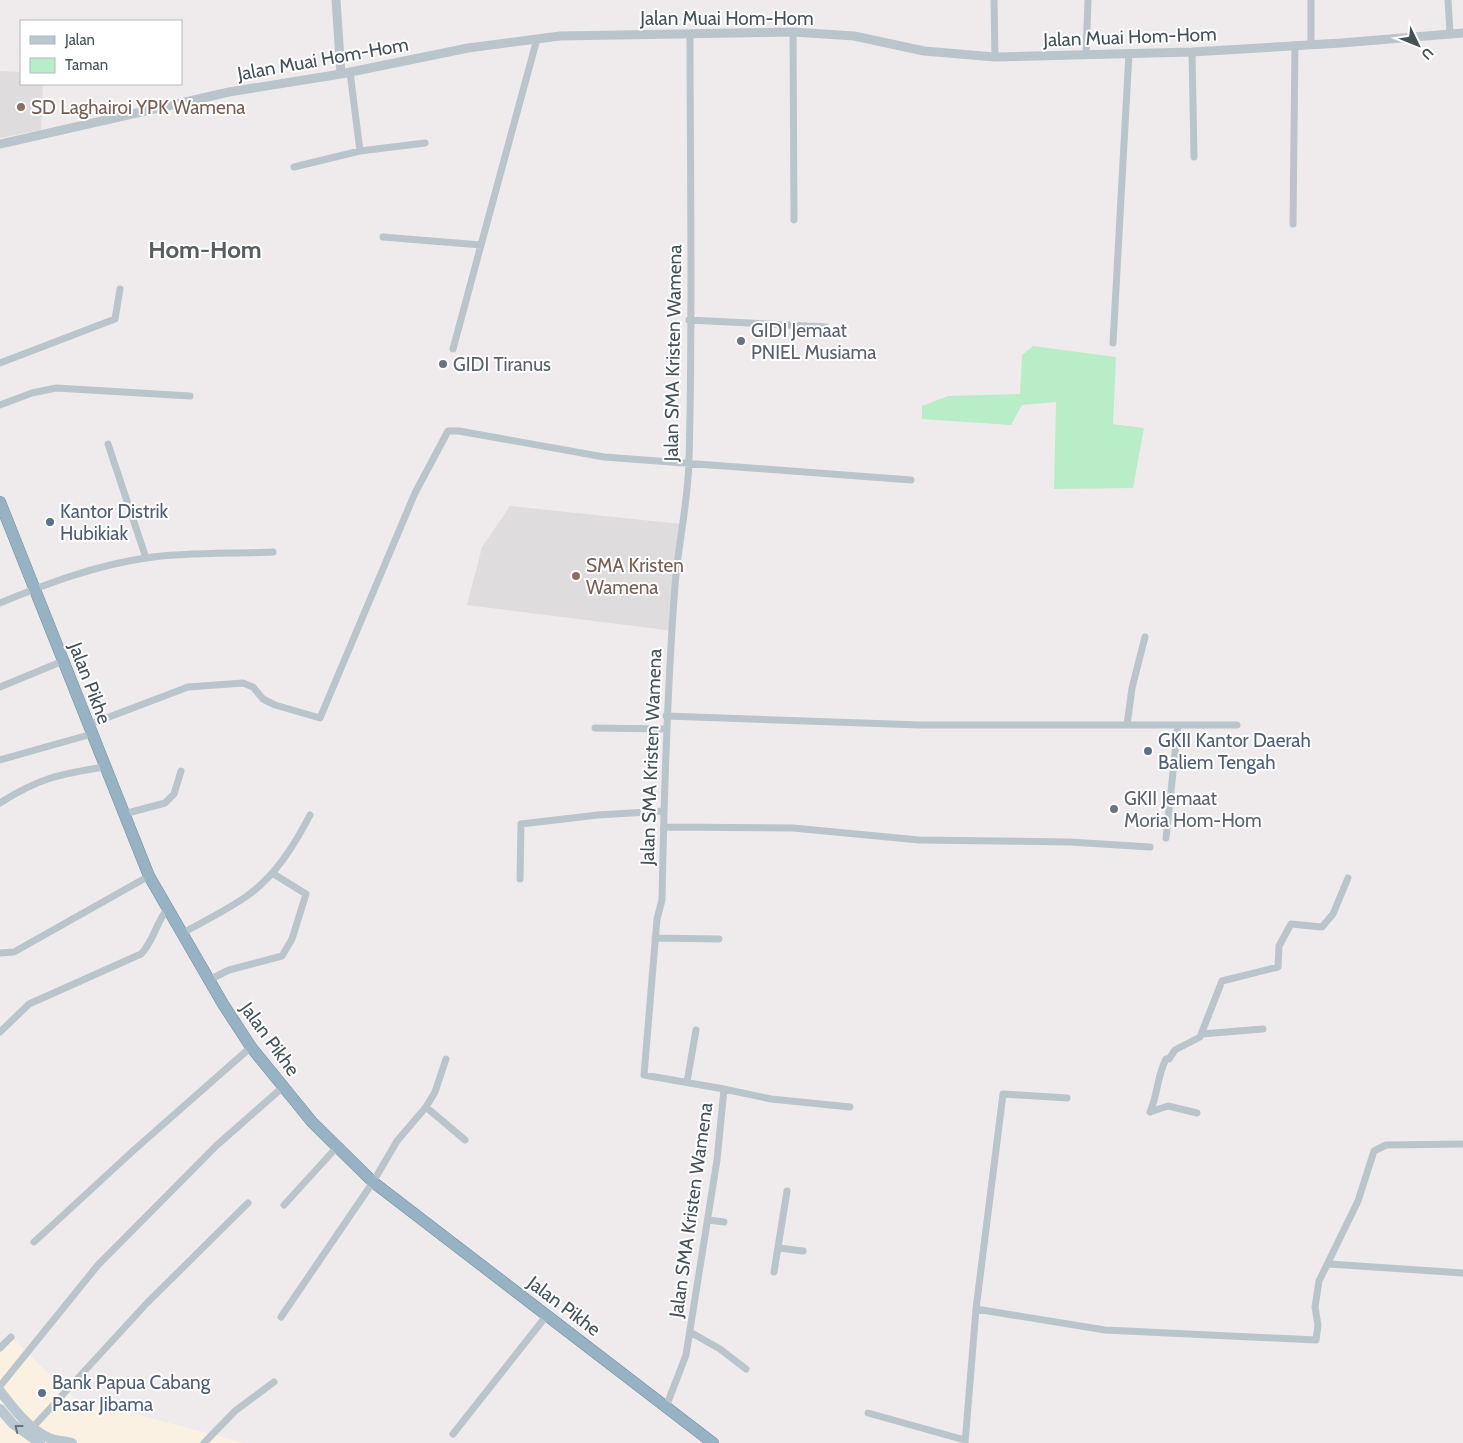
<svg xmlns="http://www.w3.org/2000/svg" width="1463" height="1443" font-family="Cabin,sans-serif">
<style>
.commercial{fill:#fbf1e3}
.education{fill:#dfdcde}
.green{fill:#b9edc7}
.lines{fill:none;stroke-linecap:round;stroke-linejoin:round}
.trunk-casing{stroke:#6e90a6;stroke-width:12}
.minor{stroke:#bac5cb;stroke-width:7}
.tertiary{stroke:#bac5cb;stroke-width:9}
.secondary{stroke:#b9c7d0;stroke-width:10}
.trunk{stroke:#97b2c3;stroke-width:11}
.oneway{stroke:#67747d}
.education-dot{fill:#8d6e63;stroke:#fff;stroke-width:2}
.worship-dot{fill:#6b7280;stroke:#fff;stroke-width:2}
.service-dot{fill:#5c6f8a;stroke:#fff;stroke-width:2}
.labels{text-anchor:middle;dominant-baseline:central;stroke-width:4;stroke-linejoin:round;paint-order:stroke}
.street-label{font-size:19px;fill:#445159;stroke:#fff}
.education-label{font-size:19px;fill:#785e54;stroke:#fff;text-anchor:start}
.worship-label{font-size:19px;fill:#5b616d;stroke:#fff;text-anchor:start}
.service-label{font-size:19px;fill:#4e5e75;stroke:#fff;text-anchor:start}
.district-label{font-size:24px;font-weight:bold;fill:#585d60;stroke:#fff}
</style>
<rect width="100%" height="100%" fill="#efebec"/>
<path class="commercial" d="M 8,1334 L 74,1398 L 245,1443 L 0,1443 L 0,1343 Z"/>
<path class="education" d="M 0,71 L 21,72 L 21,84 L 43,84 L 41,130 L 0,138 Z
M 510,506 L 681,524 L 674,631 L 467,605 L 482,547 Z"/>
<path class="green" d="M 1033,346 L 1116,357 L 1113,424 L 1144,428 L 1133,488 L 1054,489 L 1056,402 L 1022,405 L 1011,425 L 922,419 L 922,406 L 948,396 L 1020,394 L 1022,355 Z"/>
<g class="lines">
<defs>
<path id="trunk" d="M 0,502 L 149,876 L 223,1004 L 251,1047 L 312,1122 L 373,1182 L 713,1443"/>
</defs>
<use href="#trunk" class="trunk-casing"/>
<path class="minor" d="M 994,0 L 995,57
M 1311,0 L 1311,44
M 1448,0 L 1450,33
M 793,32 L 794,220
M 1192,52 L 1194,157
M 1086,55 L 1088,0
M 350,72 L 360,151
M 294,167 L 360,151 L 425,143
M 1293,224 L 1295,45
M 383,237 L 481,245 L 537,39
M 689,320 L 826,327
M 1113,343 L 1129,53
M 453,349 L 481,245
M 0,363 L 115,319 L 120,289
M 0,405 L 32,393 L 56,388 L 190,396
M 108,444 L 146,558
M 0,603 C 46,584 96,565 146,558 C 187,552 231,554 273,552
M 0,687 L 63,661
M 666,716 L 920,725 L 1237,725
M 88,725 L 188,687 L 243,683 L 253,687 L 263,699 L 275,705 L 320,718 L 415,493 L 448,431 L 459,431 L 604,457 L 911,480
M 1127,725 L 1132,688 L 1145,637
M 595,728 L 666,729
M 0,760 L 92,734
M 0,803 C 39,778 60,774 104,767
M 124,814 L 165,803 L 174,794 L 181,771
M 664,827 L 793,828 L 919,840 L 1070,842 L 1150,847
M 1166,838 L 1178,725
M 520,879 L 521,824 L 598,815 L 664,811
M 183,933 C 204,921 227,910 247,896 C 275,876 294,846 310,815
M 655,938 L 719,939
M 0,953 L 14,952 L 149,876
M 209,980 L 229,970 L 282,956 L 292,939 L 306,894 L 272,873
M 0,1032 L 29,1004 L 141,954 C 154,941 156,922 168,908
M 1202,1034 L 1263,1029
M 687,1082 L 696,1030
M 724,1089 L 771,1099 L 850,1107
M 426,1107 L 465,1140
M 1150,1112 C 1158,1094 1157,1076 1166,1059 L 1169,1059 L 1175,1050 L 1200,1037 L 1222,981 L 1278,967 L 1279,946 L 1291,924 L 1322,927 L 1333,914 L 1348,878
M 1150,1112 L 1168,1106 L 1197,1113
M 284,1205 L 336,1148
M 708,1220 L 724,1222
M 34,1242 L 134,1150 L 251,1047
M 779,1248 L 803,1251
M 1329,1264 L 1463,1273
M 774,1272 L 787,1191
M 976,1309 L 1105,1330 L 1316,1340 L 1318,1325 L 1315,1307 L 1319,1281 L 1358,1201 L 1374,1151 L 1386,1145 L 1463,1144
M 281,1317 L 373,1182 L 397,1141 L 426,1107 L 435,1092 L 446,1059
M 690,1332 L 720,1349 L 746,1369
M 0,1348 L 11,1337
M 0,1386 L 98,1265 L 216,1146 L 283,1087
M 666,1407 L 686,1355 L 717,1160 L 724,1089 L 644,1075 L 657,919 L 662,900 C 664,795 667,691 675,586 C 678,545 688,503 689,461 C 693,319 690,177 690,34
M 868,1413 L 965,1440
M 33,1427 L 147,1303 L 248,1203
M 453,1434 L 547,1315
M 204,1443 L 235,1411 L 274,1382
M 965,1443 L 976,1309 L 1003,1094 L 1067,1098"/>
<path class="tertiary" d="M 336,0 L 341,74
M 0,144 L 229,92 L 341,74 L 468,48 L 560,36 L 793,32 L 854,36 L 924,51 L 995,57 L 1192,52 L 1341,43 L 1463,33"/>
<path class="secondary" d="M 0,1391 C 13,1408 29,1429 49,1438 C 56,1441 64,1441 72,1443
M 0,1409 L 13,1424 L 40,1443"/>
<use href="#trunk" class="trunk"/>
</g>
<defs><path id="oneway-chevron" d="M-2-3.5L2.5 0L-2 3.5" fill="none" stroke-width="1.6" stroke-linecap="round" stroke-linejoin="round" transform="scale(1.25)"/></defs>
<use class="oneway" href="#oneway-chevron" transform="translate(18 1428) rotate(-142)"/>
<g class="education-dot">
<circle cx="21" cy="107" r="5"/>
<circle cx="576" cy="576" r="5"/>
</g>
<g class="worship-dot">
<circle cx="741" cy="341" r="5"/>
<circle cx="443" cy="364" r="5"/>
<circle cx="1114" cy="809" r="5"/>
</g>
<g class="service-dot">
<circle cx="50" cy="522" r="5"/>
<circle cx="1148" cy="751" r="5"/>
<circle cx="42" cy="1393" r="5"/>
</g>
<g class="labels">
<g class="street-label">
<text x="727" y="18">Jalan Muai Hom-Hom</text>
<text transform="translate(1130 37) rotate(-2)">Jalan Muai Hom-Hom</text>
<text transform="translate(323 59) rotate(-10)">Jalan Muai Hom-Hom</text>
<text transform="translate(673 353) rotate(-89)">Jalan SMA Kristen Wamena</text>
<text transform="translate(90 683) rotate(69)">Jalan Pikhe</text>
<text transform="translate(651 757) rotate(-88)">Jalan SMA Kristen Wamena</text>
<text transform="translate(270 1039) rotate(54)">Jalan Pikhe</text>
<text transform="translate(691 1210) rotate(-82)">Jalan SMA Kristen Wamena</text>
<text transform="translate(564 1306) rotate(37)">Jalan Pikhe</text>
</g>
<g class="education-label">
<text x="31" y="107">SD Laghairoi YPK Wamena</text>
<text x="586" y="565">SMA Kristen<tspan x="586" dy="22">Wamena</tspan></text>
</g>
<g class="worship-label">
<text x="751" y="330">GIDI Jemaat<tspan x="751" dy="22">PNIEL Musiama</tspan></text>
<text x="453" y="364">GIDI Tiranus</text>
<text x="1124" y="798">GKII Jemaat<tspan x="1124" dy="22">Moria Hom-Hom</tspan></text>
</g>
<g class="service-label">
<text x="60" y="511">Kantor Distrik<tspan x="60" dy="22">Hubikiak</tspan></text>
<text x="1158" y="740">GKII Kantor Daerah<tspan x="1158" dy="22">Baliem Tengah</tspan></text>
<text x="52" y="1382">Bank Papua Cabang<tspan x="52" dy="22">Pasar Jibama</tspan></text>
</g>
<g class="district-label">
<text x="205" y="249">Hom-Hom</text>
</g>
</g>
<rect x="20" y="20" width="162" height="65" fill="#ffffff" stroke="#b4b9bd"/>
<rect x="30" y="36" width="25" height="8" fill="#b9c7d0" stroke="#b4b9bd"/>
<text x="65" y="45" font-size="15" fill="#445159">Jalan</text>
<rect x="30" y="58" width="25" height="15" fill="#b9edc7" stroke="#b4b9bd"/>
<text x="65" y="70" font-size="15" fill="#445159">Taman</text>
<g transform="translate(1418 45) rotate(133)" stroke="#ffffff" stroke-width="4" paint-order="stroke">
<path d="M0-4L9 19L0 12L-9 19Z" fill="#445159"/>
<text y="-8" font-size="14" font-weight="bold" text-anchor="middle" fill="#445159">U</text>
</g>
</svg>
